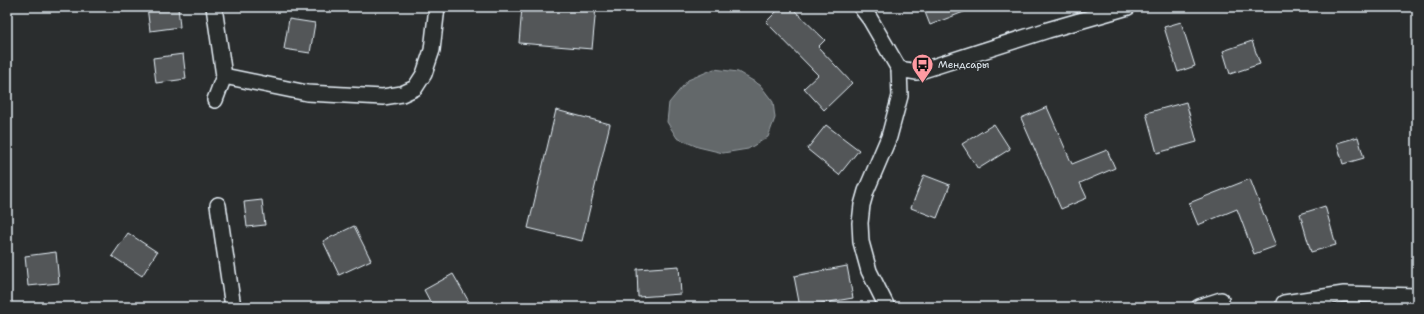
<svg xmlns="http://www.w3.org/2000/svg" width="1424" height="314" font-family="'Shantell Sans',sans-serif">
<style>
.water{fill:#63686b;stroke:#989fa3}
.building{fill:#535759;stroke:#e8f1f8}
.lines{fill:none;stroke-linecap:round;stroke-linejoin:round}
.street-casing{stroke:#e8f1f8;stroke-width:18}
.street{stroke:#2a2d2e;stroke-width:15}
.labels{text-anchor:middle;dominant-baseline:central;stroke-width:3.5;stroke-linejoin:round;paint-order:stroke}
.poi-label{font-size:10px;fill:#e8f1f8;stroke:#2a2d2e;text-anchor:start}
</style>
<rect width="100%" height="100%" fill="#2a2d2e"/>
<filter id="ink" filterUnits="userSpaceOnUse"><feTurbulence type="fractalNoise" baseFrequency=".025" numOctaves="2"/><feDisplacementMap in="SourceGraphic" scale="8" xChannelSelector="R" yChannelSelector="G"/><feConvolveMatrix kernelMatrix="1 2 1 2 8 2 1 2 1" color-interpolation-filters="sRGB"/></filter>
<g filter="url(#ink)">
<path class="water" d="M 714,69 L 738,72 L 760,85 L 773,102 L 775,118 L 768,137 L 748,149 L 723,153 L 698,147 L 677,138 L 667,122 L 669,103 L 688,80 Z"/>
<path class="building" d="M 147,7 L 178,7 L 180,27 L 150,31 Z
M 522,7 L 596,7 L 592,49 L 519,43 Z
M 781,7 L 791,7 L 825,40 L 818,47 L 852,83 L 824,110 L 804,88 L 818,75 L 766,22 Z
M 923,7 L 973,7 L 974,8 L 930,25 Z
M 289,19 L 315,23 L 310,53 L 284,49 Z
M 1181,22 L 1195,66 L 1178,72 L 1164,27 Z
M 1252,41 L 1260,64 L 1230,74 L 1223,51 Z
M 183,54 L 186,79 L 156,83 L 153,58 Z
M 1186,102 L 1197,142 L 1157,153 L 1146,113 Z
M 1047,107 L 1072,164 L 1107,150 L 1115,168 L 1080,183 L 1087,198 L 1061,209 L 1021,118 Z
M 556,110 L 610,124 L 582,241 L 528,228 Z
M 994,124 L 1010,149 L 978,169 L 962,144 Z
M 826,125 L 859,150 L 839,175 L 807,149 Z
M 1358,137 L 1364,158 L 1343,164 L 1337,143 Z
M 924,175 L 950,185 L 937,218 L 911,208 Z
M 1250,179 L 1276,246 L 1254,254 L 1237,209 L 1198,225 L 1189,203 Z
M 262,200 L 265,225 L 247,227 L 244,202 Z
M 1325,206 L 1336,245 L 1311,252 L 1300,214 Z
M 354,226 L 371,260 L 339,275 L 323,241 Z
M 128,233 L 157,252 L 142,276 L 112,256 Z
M 56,252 L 59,283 L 28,286 L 25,256 Z
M 679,266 L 681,294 L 638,297 L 637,269 Z
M 847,266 L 853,298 L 800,307 L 794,276 Z
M 453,274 L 472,307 L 433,307 L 424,290 Z"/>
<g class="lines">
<defs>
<path id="street" d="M 214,7 L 224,76 L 215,100
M 861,7 L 870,19 L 899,69 L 900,96 L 889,137 L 866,191 L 862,205 L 860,223 L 861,242 L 869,271 L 887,307
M 899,69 L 917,72 L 1048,30 L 1128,7
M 224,76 L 307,93 L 383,97 L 402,94 L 415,88 L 424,74 L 432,50 L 437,7
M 218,205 L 233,307
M 1284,303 L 1344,294 L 1417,296
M 1199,307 L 1221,300"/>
</defs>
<use href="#street" class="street-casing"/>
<use href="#street" class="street"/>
</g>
</g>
<defs>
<symbol id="bus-pin" viewBox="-11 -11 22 30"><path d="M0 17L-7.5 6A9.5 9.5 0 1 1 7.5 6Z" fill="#ff9aa2" stroke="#2a2d2e"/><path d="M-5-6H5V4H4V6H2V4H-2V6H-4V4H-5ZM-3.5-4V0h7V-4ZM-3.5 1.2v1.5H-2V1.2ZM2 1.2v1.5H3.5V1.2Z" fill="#111"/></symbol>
</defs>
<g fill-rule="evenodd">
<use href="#bus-pin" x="910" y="52" width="25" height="34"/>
</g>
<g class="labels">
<g class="poi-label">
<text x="938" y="64">Мендсары</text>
</g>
</g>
<rect width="1424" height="314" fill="none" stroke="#2a2d2e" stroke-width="24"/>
<rect x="12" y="12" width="1400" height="290" fill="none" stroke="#e8f1f8" stroke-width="1.5" filter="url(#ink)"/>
</svg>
